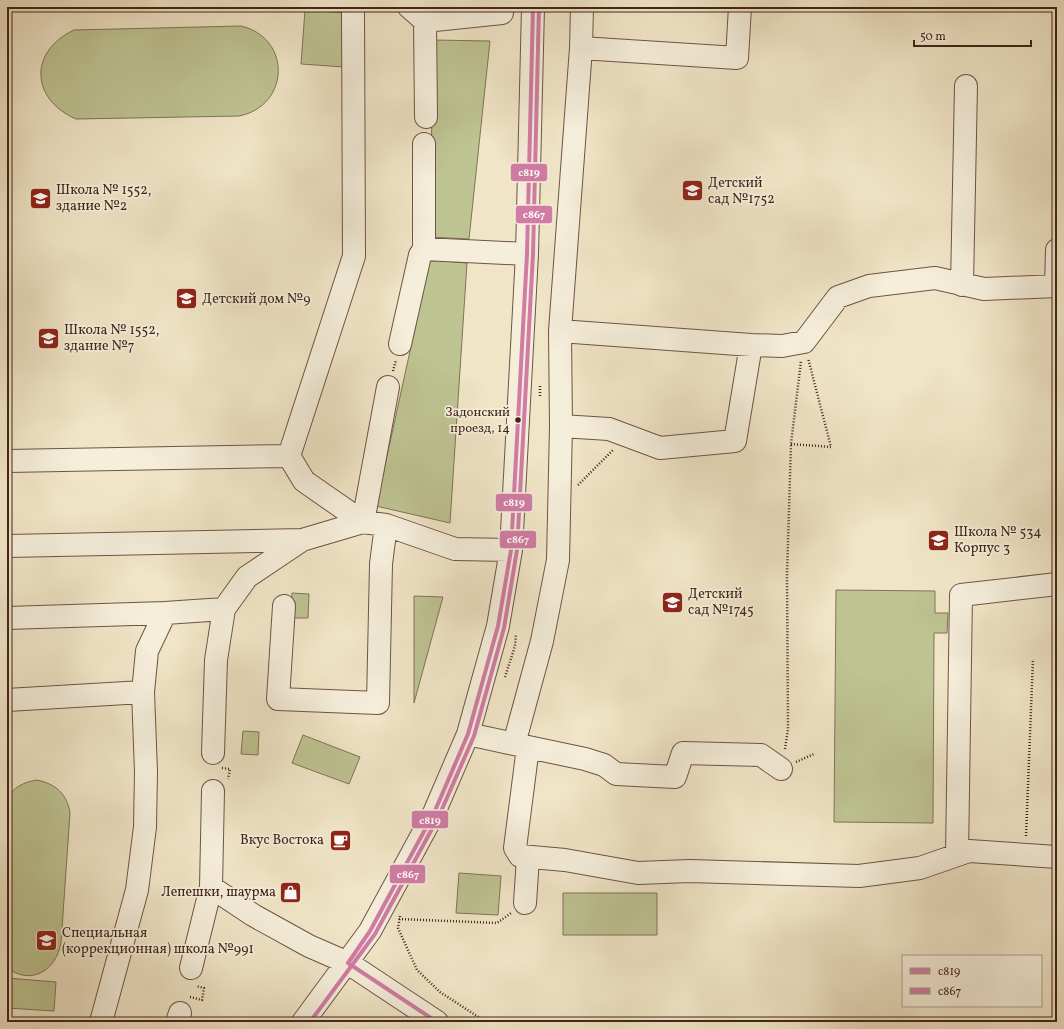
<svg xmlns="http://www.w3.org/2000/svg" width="1064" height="1029" font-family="Vollkorn,serif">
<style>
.green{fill:#bec392;stroke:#807456}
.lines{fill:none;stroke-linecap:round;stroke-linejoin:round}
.minor-casing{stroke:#6e5445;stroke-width:24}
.path{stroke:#42241a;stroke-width:2.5;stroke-dasharray:1 2;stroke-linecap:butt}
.minor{stroke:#f5eedb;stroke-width:22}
.bus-1-casing{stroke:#f5eedb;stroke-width:7}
.bus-2-casing{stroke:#f5eedb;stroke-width:7}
.bus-1{stroke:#d07ca4;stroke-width:4}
.bus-2{stroke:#d07ca4;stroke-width:4}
.bus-dot{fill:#42241a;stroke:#f5eedb;stroke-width:1.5}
.labels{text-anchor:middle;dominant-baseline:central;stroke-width:3.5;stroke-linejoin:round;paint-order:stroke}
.bus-label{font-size:13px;fill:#42241a;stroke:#f5eedb;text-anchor:end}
.poi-label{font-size:14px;fill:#42241a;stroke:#f5eedb;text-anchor:start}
.line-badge{stroke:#f5eedb;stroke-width:1.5}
.badge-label{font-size:11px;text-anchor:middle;font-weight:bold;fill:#fff}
</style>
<rect width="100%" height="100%" fill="#f0e5c7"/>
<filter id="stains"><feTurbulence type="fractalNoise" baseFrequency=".005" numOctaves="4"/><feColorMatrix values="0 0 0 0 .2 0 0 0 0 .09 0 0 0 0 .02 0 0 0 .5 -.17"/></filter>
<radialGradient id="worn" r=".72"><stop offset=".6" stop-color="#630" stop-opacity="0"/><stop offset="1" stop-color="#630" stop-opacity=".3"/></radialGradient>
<path class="green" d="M 305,10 L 347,13 L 344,67 L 301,64 Z
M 241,26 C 292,38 290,106 239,116 L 76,119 C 30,99 29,51 74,30 Z
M 433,40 L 490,41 L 469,239 L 430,237 Z
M 430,260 L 467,263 L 450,523 L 376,506 Z
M 836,590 L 935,591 L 935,613 L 948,613 L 947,633 L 934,633 L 933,823 L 834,822 Z
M 292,593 L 309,594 L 308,618 L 290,618 Z
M 414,596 L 443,597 L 414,703 Z
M 243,731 L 259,732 L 258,755 L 241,754 Z
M 303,735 L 360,757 L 349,784 L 292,763 Z
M 37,780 C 56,784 67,794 70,813 L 61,943 C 56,970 32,986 7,968 L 7,799 C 13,787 24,782 37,780 Z
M 459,873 L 501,876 L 498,915 L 456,913 Z
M 563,893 L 657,893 L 657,935 L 563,935 Z
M 7,978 L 56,982 L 54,1011 L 7,1008 Z"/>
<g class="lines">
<defs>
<path id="minor" d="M 409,7 L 425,21
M 581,48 L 737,58 L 740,7
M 426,117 L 425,21 L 502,13
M 424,144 L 424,249 L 527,254
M 962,285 L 966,86
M 1056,286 L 1057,250
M 560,331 L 751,345
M 400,344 L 420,255 L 424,249
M 388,387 L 363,522 L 386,525 L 455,549 L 511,550
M 561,426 L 560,331 L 581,48 L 582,7
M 289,456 L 354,256 L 353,7
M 7,461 L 289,456 L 304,481 L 363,522
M 7,546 L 302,540 L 363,522
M 284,606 L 278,699 L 378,703 L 381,564 L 386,525
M 7,618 L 165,613
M 7,700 L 143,692
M 468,734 L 514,744
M 528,747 L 515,848 L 520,856 L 565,860 L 638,873 L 690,871 L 859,876 L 920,868 L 969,851 L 1057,857
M 213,753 L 216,660 L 224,609 L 247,577 L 302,540
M 781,769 L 761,755 L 683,753 L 675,777 L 616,774 L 604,765 L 585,759 L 514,744 L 542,641 L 558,560 L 561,426 L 609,429 L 660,448 L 735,441 L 751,345 L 782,346 L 804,342 L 838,297 L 869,286 L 935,278 L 984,289 L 1057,286
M 957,855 L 961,595 L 1057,584
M 211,887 L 213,791
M 525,903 L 528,857
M 191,968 L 211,887 L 253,915 L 309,946 L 348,963 L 437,1022
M 101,1022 L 137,890 L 145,827 L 146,772 L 143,692 L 147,651 L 165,613 L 224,609
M 177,1022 L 180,1013
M 303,1022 L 370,931 L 434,813 L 468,734 L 498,626 L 511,550 L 527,254 L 533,7"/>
</defs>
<use href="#minor" class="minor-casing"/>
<path class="path" d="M 393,371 L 396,360
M 540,396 L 540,385
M 791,444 L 831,447 L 808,358
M 578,485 L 613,450
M 505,677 L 515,646 L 516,634
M 785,749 L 788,729 L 787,574 L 791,444 L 801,361
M 796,762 L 814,754
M 222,768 L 230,769 L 228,779
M 1026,836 L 1033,659
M 400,916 L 398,928 L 417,970 L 440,992 L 486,1022
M 399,919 L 497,923 L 511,913
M 190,997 L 202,1000 L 204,988 L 196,986"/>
<use href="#minor" class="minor"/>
<defs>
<path id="bus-1" d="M 348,963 L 370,931 L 434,813 L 468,734 L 498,626 L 511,550 L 527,254 L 533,7
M 348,963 L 437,1022"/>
<path id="bus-2" d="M 310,1022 L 375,934 L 439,816 L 474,736 L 504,628 L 517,550 L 533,254 L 539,7"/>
</defs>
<use href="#bus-1" class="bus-1-casing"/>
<use href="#bus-2" class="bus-2-casing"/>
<use href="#bus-1" class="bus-1"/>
<use href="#bus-2" class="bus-2"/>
</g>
<defs>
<symbol id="school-square" viewBox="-11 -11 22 22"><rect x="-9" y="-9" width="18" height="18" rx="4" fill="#8f2418" stroke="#f5eedb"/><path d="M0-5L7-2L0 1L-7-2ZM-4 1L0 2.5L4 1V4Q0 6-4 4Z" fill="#fff"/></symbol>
<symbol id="cafe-square" viewBox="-11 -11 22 22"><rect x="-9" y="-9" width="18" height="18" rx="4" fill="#8f2418" stroke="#f5eedb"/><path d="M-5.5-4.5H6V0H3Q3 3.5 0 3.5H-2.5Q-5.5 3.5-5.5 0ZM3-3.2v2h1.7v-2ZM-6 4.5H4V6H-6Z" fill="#fff"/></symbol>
<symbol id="shop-square" viewBox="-11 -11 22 22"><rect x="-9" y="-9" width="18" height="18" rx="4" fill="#8f2418" stroke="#f5eedb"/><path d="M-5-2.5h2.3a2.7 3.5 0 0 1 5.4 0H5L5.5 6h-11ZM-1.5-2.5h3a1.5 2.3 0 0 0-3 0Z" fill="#fff"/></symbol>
</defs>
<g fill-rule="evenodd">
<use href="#school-square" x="680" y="178" width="25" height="25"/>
<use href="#school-square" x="28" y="186" width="25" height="25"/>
<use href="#school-square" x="174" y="286" width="25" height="25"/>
<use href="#school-square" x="36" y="326" width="25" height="25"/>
<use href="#school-square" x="926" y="528" width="25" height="25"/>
<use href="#school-square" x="660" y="590" width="25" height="25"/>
<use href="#cafe-square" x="328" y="828" width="25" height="25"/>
<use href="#shop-square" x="278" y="880" width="25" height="25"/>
<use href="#school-square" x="34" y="928" width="25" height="25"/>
</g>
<circle class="bus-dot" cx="518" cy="420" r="3.5"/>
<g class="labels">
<g class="bus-label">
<text x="510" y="413">Задонский<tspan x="510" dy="16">проезд, 14</tspan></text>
</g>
<g class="poi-label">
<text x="708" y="183">Детский<tspan x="708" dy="16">сад №1752</tspan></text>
<text x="56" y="190">Школа № 1552,<tspan x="56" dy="16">здание №2</tspan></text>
<text x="202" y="299">Детский дом №9</text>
<text x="64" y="330">Школа № 1552,<tspan x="64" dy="16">здание №7</tspan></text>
<text x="954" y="532">Школа № 534<tspan x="954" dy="16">Корпус 3</tspan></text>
<text x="688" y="594">Детский<tspan x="688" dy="16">сад №1745</tspan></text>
<text x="324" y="840" text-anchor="end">Вкус Востока</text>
<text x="276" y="892" text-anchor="end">Лепешки, шаурма</text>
<text x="62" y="933">Специальная<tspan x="62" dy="16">(коррекционная) школа №991</tspan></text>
</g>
</g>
<g class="line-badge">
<rect x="510" y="163" width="38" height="19" rx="4" fill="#d07ca4"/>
<rect x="515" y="205" width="38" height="19" rx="4" fill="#d07ca4"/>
<rect x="495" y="493" width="38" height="19" rx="4" fill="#d07ca4"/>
<rect x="499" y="530" width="38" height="19" rx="4" fill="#d07ca4"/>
<rect x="411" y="810" width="38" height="19" rx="4" fill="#d07ca4"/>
<rect x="389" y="864" width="37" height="20" rx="4" fill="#d07ca4"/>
</g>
<g class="badge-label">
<text x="529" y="176">с819</text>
<text x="534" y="218">с867</text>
<text x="514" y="506">с819</text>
<text x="518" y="543">с867</text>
<text x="430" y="824">с819</text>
<text x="408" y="878">с867</text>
</g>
<rect width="1064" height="1029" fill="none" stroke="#f0e5c7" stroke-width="24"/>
<rect x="8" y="8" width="1048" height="1013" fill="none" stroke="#42241a" stroke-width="2"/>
<rect x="12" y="12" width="1040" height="1005" fill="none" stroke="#42241a"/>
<rect x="902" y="955" width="140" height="52" fill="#f5eedb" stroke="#ad9d8e"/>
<rect x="910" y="968" width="20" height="6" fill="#d07ca4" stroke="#ad9d8e"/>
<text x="938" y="975" font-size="12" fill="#42241a">с819</text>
<rect x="910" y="988" width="20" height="6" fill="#d07ca4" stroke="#ad9d8e"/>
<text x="938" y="995" font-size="12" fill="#42241a">с867</text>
<path d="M914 40v6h117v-6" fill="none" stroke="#42241a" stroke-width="2"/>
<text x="920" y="40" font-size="12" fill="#42241a" stroke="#f5eedb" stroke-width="3" paint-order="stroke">50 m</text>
<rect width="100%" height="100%" filter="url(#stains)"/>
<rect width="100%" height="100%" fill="url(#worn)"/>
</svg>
